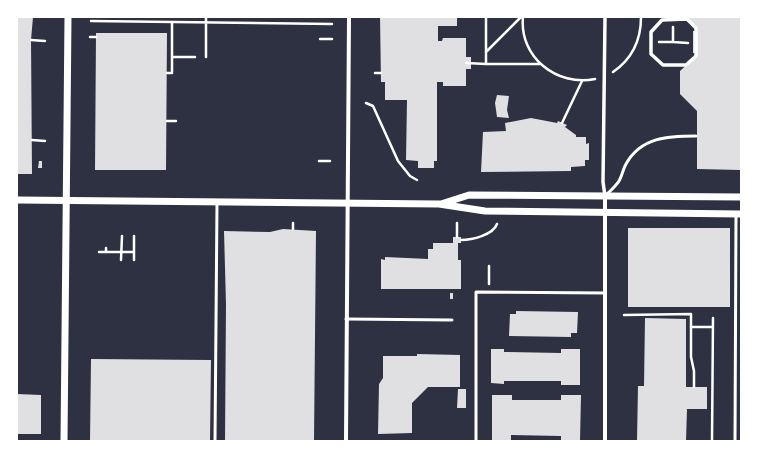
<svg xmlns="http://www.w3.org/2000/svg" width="758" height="458" font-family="Lora,serif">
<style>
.building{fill:#e0e0e3}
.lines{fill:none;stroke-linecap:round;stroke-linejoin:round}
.path{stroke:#fff;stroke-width:2.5}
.service{stroke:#fff;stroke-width:3}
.pedestrian{stroke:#fff;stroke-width:3.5}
.minor{stroke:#fff;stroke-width:4}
.tertiary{stroke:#fff;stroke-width:7}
</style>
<rect width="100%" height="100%" fill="#2d3142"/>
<path class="building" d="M 17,17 L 33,17 L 31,40 L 32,174 L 17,174 Z
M 380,17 L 457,17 L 457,26 L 438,26 L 438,41 L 442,41 L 443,38 L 466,38 L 466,57 L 471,57 L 471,69 L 466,69 L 466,86 L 443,86 L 443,82 L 437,82 L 437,161 L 434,161 L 434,168 L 418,168 L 418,161 L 406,160 L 407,100 L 385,100 L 385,82 L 381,82 Z
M 684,17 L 741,17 L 741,170 L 697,169 L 697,111 L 680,94 L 680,71 L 696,56 L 696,53 L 693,53 L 693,31 L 696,31 L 696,28 Z
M 96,33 L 167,33 L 166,170 L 95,170 Z
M 497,95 L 509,96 L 507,110 L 509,118 L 497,117 L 495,103 Z
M 531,118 L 557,123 L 558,121 L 567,125 L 565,127 L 576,135 L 576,137 L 586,137 L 586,144 L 589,143 L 589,160 L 585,160 L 585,166 L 571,167 L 571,171 L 481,172 L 483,132 L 506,131 L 505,123 Z
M 39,161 L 42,161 L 42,168 L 38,168 Z
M 628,228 L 730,228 L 730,307 L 628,307 Z
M 283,229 L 316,231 L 314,441 L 225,441 L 226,304 L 224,231 L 270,232 Z
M 453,237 L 461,237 L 461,243 L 458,243 L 458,260 L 461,260 L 461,289 L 381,289 L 381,259 L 385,260 L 385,257 L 428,259 L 428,249 L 433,249 L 433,243 L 453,243 Z
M 450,293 L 453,293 L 453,299 L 450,299 Z
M 516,311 L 578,312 L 577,333 L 571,333 L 571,337 L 509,336 L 510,314 L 516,314 Z
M 645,318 L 686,319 L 686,387 L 707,387 L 707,409 L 687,409 L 686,441 L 637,441 L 638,386 L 644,386 Z
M 491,349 L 504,349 L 504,352 L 561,353 L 561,349 L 580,349 L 580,385 L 561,385 L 561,381 L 504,381 L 504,384 L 491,383 Z
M 417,354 L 460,355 L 460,387 L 428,387 L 412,403 L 412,433 L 378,434 L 379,384 L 383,378 L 383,356 L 417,356 Z
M 91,359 L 211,360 L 210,441 L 90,441 Z
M 458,389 L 466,389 L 466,408 L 457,408 Z
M 17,394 L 41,395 L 41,434 L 17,434 Z
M 492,395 L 512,395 L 512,400 L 561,400 L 561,395 L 581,395 L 580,441 L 561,441 L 561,436 L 511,435 L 511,441 L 492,441 Z"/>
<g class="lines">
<path class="path" d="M 486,17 L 486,64 L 540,64
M 523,17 C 519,57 557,87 595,79
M 91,21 L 332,24
M 90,37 L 96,37
M 320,39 L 332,39
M 31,40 L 45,41
M 659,42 L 673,42 L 673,27
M 673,42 L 688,43
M 487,51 L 521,17
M 172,57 L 195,57
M 206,57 L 206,17
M 466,63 L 486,64
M 613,72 C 632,59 641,41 641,17
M 167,73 L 172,73 L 172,22
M 375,73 L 381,73
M 366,103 L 373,106 L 398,161 L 410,176 L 417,180
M 167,121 L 176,121
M 562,123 L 582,81
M 32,140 L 45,141
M 319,161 L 330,161
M 293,223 L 293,229
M 457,237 L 457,223
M 461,240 C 472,240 493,235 497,224
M 106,248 L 106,252 L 134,252
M 99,252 L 106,252
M 121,260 L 122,236
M 134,260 L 134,236
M 489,284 L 489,266
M 624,315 L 691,314 L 691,327 L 713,327
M 691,327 L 691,357 L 694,371 L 694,387
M 712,441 L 713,318"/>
<path class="service" d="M 606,195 C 610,191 616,186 619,181 C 622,176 623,169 626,164 C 641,137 668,136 696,136
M 346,319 L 452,320
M 215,441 L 217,203
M 476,441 L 476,292 L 605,293
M 735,441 L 736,214"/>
<path class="pedestrian" d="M 605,17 L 603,182 L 605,196
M 687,19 L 696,28 L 696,56 L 686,65 L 663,65 L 651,54 L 651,32 L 662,20 Z"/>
<path class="minor" d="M 605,196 L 605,441
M 346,441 L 349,17"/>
<path class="tertiary" d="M 17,200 L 439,204 L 485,211 L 741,214
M 441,204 L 469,195 L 741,197
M 64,441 L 68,17"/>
</g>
<rect width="758" height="458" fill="none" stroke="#ffffff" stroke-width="36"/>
</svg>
